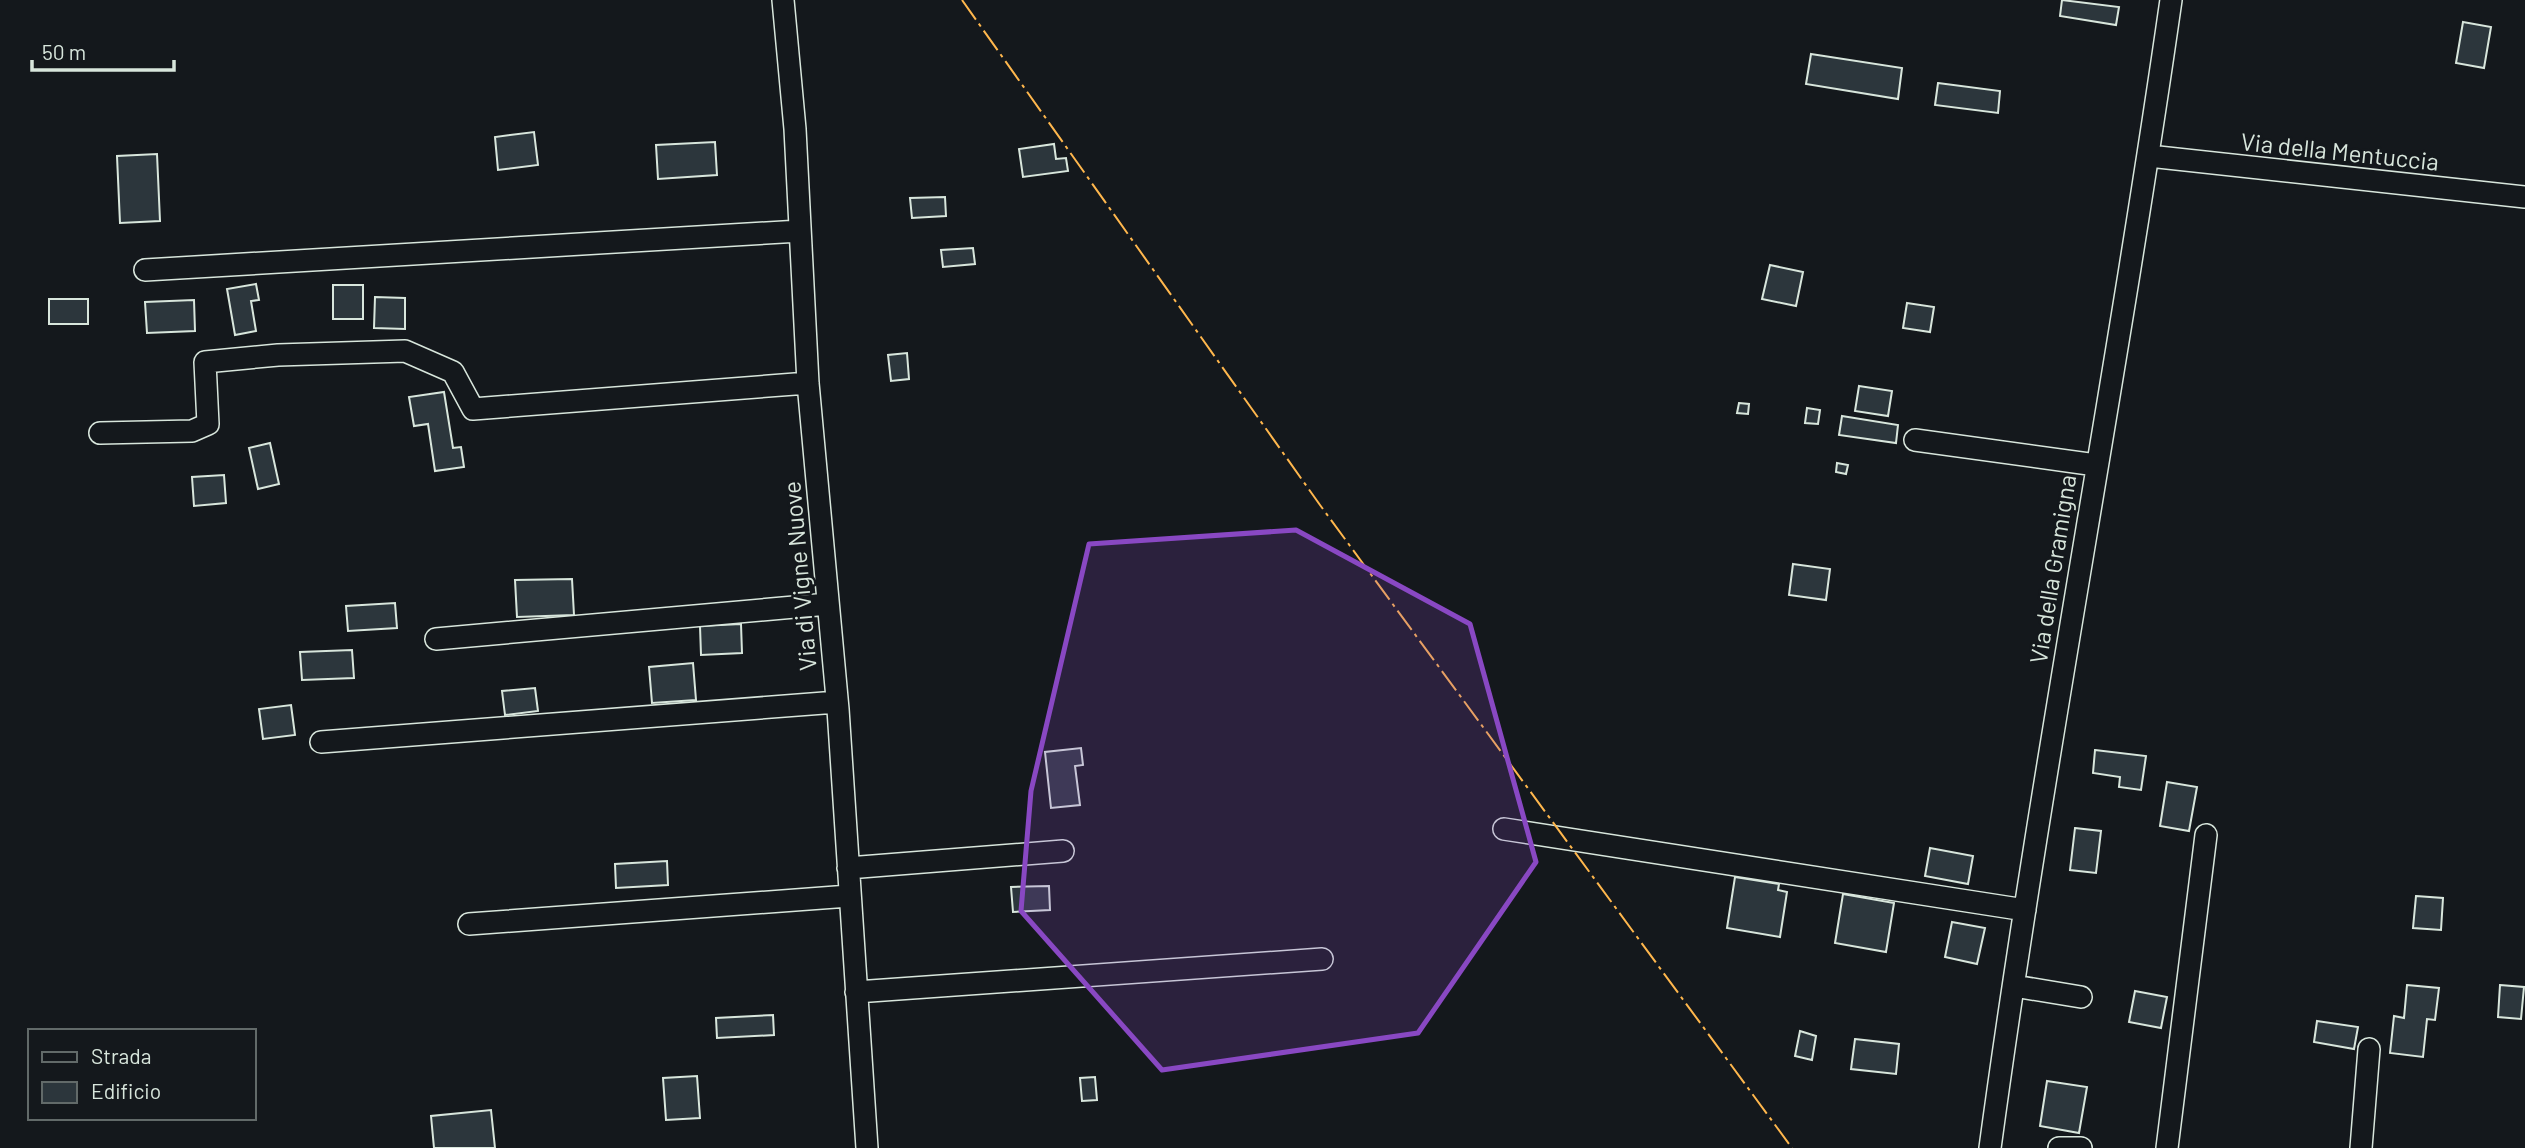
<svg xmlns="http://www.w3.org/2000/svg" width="2525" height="1148" font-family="Barlow,sans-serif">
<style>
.building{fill:#2c363c;stroke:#d8e6dc;stroke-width:2}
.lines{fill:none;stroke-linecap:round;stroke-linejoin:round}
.minor-casing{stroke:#d8e6dc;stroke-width:24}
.minor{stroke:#14181c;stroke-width:21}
.power{stroke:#ffb74d;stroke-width:2;stroke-dasharray:24 5 3.5 5;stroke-linecap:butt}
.marked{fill:#8948c3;fill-opacity:0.2;stroke:#8948c3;stroke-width:5;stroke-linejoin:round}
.labels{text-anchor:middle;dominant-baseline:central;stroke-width:5;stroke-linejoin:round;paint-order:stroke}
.street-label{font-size:24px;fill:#d8e6dc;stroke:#14181c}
</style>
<rect width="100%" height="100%" fill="#14181c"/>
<path class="building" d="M 2062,0 L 2119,7 L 2116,25 L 2060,16 Z
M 2463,22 L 2491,27 L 2484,68 L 2456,63 Z
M 1811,54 L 1902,68 L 1898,99 L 1806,84 Z
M 1938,83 L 2000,91 L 1998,113 L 1935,105 Z
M 534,132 L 538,165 L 498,170 L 495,137 Z
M 715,142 L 717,175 L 658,179 L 656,145 Z
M 1054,144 L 1056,159 L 1066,158 L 1068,171 L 1023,177 L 1019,149 Z
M 157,154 L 160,221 L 120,223 L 117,156 Z
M 945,197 L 946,216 L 912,218 L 910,198 Z
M 973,248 L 975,264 L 943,267 L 941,250 Z
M 1770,265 L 1803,272 L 1796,306 L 1762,299 Z
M 256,284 L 259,300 L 251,301 L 256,331 L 235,335 L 227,289 Z
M 333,285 L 363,285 L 363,319 L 333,319 Z
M 375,297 L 405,298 L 405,329 L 374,328 Z
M 49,299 L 88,299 L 88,324 L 49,324 Z
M 194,300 L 195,331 L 147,333 L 145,302 Z
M 1907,303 L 1934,307 L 1930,332 L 1903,328 Z
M 907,353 L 909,379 L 891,381 L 888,355 Z
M 1859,386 L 1892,391 L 1888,416 L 1855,411 Z
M 444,392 L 453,448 L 461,447 L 464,467 L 435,471 L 428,424 L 414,426 L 409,397 Z
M 1739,403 L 1749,404 L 1748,414 L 1737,413 Z
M 1807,408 L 1820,410 L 1818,424 L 1805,423 Z
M 1842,416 L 1898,425 L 1896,443 L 1839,435 Z
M 270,443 L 279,484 L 258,489 L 249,448 Z
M 1837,463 L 1848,465 L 1846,474 L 1836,472 Z
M 224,475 L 226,503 L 194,506 L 192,477 Z
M 1793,564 L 1830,569 L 1826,600 L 1789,595 Z
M 572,579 L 574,615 L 517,617 L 515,580 Z
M 395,603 L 397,628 L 348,631 L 346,606 Z
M 741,624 L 742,653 L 701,655 L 700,626 Z
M 352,650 L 354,678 L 302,680 L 300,652 Z
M 693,663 L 696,700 L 652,703 L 649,667 Z
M 535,688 L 538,711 L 505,715 L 502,691 Z
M 291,705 L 295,735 L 263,739 L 259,709 Z
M 1081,748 L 1083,765 L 1075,766 L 1080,805 L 1051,808 L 1045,752 Z
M 2095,750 L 2146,756 L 2141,790 L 2119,787 L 2120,777 L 2093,773 Z
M 2167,782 L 2197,787 L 2189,831 L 2160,826 Z
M 2075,828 L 2101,831 L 2096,873 L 2070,870 Z
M 1930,848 L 1973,856 L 1968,884 L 1925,876 Z
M 667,861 L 668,885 L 616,888 L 615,864 Z
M 1735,877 L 1779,884 L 1778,890 L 1787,892 L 1780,937 L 1727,928 Z
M 1049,886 L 1050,910 L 1013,912 L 1011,887 Z
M 1843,894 L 1894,903 L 1886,952 L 1835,943 Z
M 2416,896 L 2443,898 L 2441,930 L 2413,928 Z
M 1952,922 L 1985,928 L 1977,964 L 1945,957 Z
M 2407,985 L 2439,988 L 2435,1020 L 2427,1019 L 2423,1057 L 2390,1053 L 2394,1016 L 2404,1018 Z
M 2500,985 L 2524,987 L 2521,1019 L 2498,1017 Z
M 2135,991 L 2167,997 L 2161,1028 L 2129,1022 Z
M 773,1015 L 774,1035 L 717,1038 L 716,1018 Z
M 2317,1021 L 2358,1027 L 2354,1049 L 2314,1042 Z
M 1800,1031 L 1816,1036 L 1812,1060 L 1795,1056 Z
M 1855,1039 L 1899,1044 L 1896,1074 L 1851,1069 Z
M 697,1076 L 700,1118 L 666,1120 L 663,1078 Z
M 1095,1077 L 1097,1100 L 1082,1101 L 1080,1078 Z
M 2047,1081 L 2087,1087 L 2079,1133 L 2040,1126 Z
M 491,1110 L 495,1148 L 434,1148 L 431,1116 Z"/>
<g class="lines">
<defs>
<path id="minor" d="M 783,0 L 795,129 L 808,383 L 838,709 L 867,1148
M 2149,156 L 2525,197
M 145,270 L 800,231
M 100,433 L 192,431 L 208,424 L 205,362 L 278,355 L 405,351 L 453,372 L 473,409 L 808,383
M 1915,440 L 2096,465
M 436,639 L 828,604
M 321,742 L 837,702
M 1504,829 L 2025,910
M 848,868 L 1063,851
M 469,924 L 849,896
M 2014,986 L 2081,997
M 856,992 L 1322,959
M 1990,1148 C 2042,764 2116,384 2171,0
M 2059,1148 L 2081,1148
M 2167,1148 L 2206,835
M 2361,1148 L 2369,1049"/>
</defs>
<use href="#minor" class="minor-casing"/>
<use href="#minor" class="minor"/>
<path class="power" d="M 962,0 L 1320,505 L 1792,1148"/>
</g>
<path class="marked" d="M 1296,530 L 1470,624 L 1536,862 L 1418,1033 L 1162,1070 L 1021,911 L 1031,791 L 1089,544 Z"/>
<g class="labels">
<g class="street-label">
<text transform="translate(2340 151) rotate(6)">Via della Mentuccia</text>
<text transform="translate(2052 569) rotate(-81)">Via della Gramigna</text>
<text transform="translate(799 576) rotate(-95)">Via di Vigne Nuove</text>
</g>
</g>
<rect x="28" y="1029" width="228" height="91" fill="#14181c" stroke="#626a69" stroke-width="2"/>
<rect x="42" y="1052" width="35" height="10" fill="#14181c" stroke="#626a69" stroke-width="2"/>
<text x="91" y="1064" font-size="21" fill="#d8e6dc">Strada</text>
<rect x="42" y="1082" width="35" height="21" fill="#2c363c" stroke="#626a69" stroke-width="2"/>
<text x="91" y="1099" font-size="21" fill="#d8e6dc">Edificio</text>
<path d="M32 60v10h142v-10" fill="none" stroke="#d8e6dc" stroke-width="3.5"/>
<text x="42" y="60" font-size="21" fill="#d8e6dc" stroke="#14181c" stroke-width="5" paint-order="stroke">50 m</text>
</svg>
